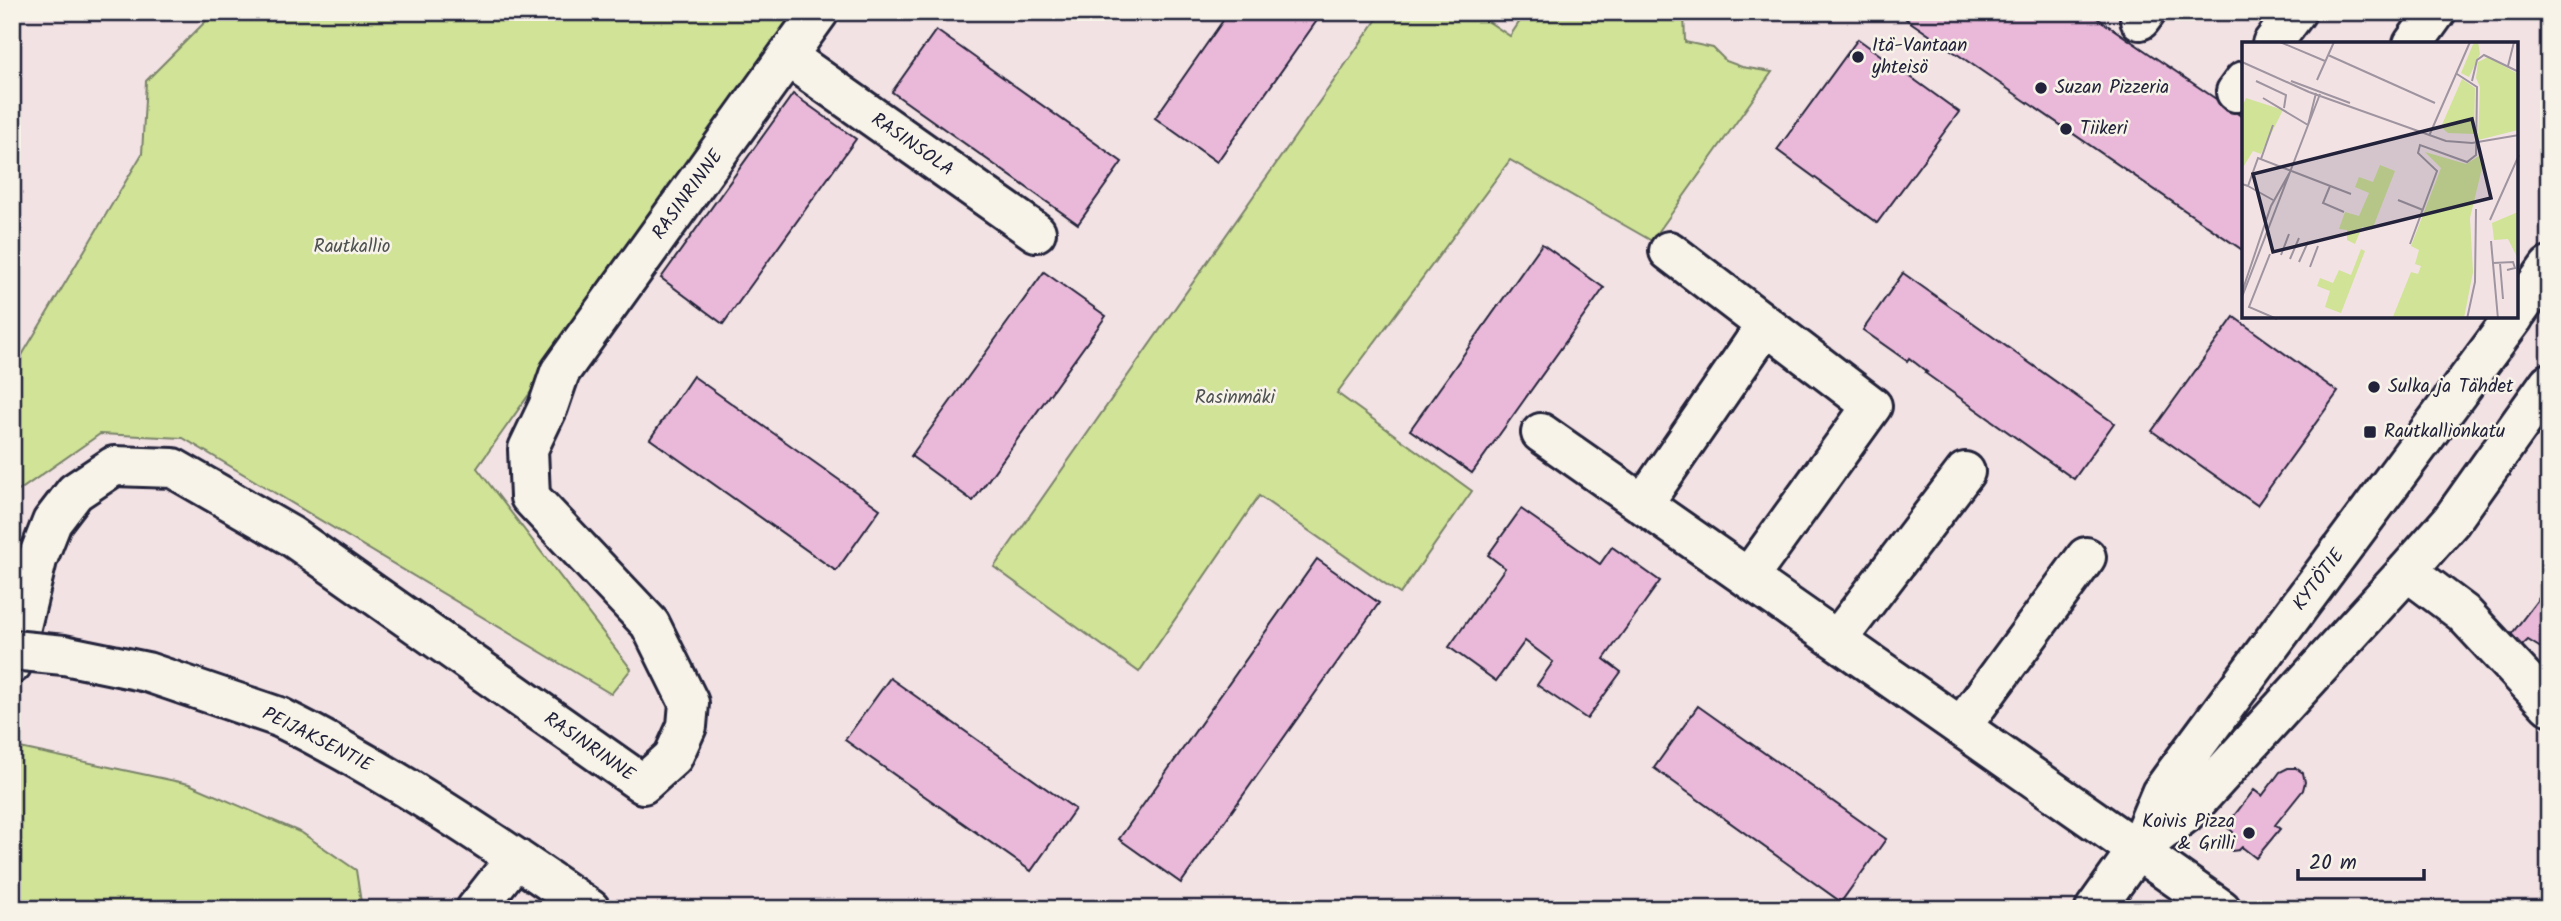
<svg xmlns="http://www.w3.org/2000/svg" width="2561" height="921" font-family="Kalam,sans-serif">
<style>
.green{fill:#d0e397;stroke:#798269;stroke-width:2}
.building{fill:#eab9d9;stroke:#22223b;stroke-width:2}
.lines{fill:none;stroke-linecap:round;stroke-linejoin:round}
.minor-casing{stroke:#22223b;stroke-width:44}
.major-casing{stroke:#22223b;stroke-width:44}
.minor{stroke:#f7f3e8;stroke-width:38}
.major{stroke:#f7f3e8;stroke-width:38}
.major-bridge-casing{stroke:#22223b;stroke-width:44;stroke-linecap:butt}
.major-bridge{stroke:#f7f3e8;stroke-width:38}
.poi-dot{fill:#22223b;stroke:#f7f3e8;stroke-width:2.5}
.labels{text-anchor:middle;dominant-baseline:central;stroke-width:5;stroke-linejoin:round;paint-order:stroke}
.poi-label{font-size:19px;fill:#22223b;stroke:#f7f3e8;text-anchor:start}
.street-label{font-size:19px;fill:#22223b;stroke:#f7f3e8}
.park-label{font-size:19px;fill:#4e5252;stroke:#f7f3e8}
.inset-road{fill:none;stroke:#9f95a0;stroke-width:2}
.view{fill:#22223b;fill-opacity:0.15;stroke:#22223b;stroke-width:3.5}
.inset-edge{fill:none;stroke:#22223b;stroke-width:3.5}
</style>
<rect width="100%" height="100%" fill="#f3e2e4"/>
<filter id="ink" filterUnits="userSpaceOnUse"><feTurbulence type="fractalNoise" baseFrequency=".0143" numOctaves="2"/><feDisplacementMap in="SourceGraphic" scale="14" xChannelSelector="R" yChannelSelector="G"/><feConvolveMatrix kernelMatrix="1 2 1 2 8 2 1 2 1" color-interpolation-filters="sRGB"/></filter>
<g filter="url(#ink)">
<path class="green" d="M 215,12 L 800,12 L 477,468 L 631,669 L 611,694 L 183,438 L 100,434 L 17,492 L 12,485 L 12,372 L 142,154 L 146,81 Z
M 1382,12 L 1474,12 L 1510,36 L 1526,12 L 1684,12 L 1685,42 L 1713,48 L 1726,61 L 1742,67 L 1772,72 L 1652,241 L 1510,160 L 1337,393 L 1472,491 L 1400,594 L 1259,496 L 1139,672 L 994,567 Z
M 20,748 L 189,784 L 302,833 L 356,870 L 362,909 L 12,909 L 12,777 Z"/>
<path class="building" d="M 1229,12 L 1323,12 L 1217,162 L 1155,118 Z
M 1911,12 L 2088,12 L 2244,118 L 2244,251 L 1906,19 Z
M 936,30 L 1122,162 L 1078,224 L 892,92 Z
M 1858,39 L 1959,112 L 1877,223 L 1777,150 Z
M 793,94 L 856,139 L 723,324 L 661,278 Z
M 1542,244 L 1604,288 L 1472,473 L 1410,430 Z
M 1044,272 L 1106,316 L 973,501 L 911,456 Z
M 1903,273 L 2114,423 L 2074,479 L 1925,373 L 1927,372 L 1909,358 L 1907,361 L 1863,330 Z
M 2234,317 L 2338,392 L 2257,505 L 2152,431 Z
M 693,376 L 880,509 L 836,571 L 650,439 Z
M 1521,509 L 1600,564 L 1612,547 L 1660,581 L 1604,659 L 1621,672 L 1587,719 L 1537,685 L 1553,662 L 1525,641 L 1496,681 L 1449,647 L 1505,568 L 1488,555 Z
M 1317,559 L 1379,603 L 1181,883 L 1119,839 Z
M 2549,585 L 2549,653 L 2528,640 L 2510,657 L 2504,644 Z
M 890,678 L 1075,809 L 1031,871 L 845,740 Z
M 1698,706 L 1886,839 L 1841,902 L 1654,768 Z
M 2288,768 L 2296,768 L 2303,773 L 2305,782 L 2303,790 L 2275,825 L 2280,829 L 2256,858 L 2242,847 L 2239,850 L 2232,851 L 2227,846 L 2226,839 L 2233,832 L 2226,826 L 2254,790 L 2262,796 L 2280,772 Z"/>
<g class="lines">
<defs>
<path id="minor" d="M 2140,20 L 2146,12
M 2272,44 L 2296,12
M 2413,44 L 2436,12
M 788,57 L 1036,232
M 2236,92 L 2244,81
M 1669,251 L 1872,406 L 1748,578
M 2517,312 L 2549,267
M 1541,433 L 2221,909
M 1643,504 L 1766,325
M 2407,571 L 2463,613 L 2549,705
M 1837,640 L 1965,472
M 12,664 L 37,560 L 52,522 L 75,492 L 114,466 L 173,468 L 291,536 L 643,784 L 673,757 L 687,726 L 689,703 L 650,624 L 530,497 L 528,449 L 548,407 L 560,372 L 819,12
M 1961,727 L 2086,557
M 2139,849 L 2187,812 L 2407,571 L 2451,521 L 2549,383
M 2095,909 L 2137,850 L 2161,793 L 2174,775 L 2514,317"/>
<path id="major" d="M 279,717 C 388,771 489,839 590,909
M 476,909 L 516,858"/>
</defs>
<use href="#minor" class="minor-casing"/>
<use href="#major" class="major-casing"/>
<use href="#minor" class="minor"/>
<use href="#major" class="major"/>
<defs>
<path id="major-bridge" d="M 12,650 L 64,655 L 147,672 L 279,717"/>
</defs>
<use href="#major-bridge" class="major-bridge-casing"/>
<use href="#major-bridge" class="major-bridge"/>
</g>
</g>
<g class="poi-dot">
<circle cx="1858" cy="57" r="7"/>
<circle cx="2041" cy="88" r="7"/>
<circle cx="2066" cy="129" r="7"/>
<circle cx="2374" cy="387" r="7"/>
<rect x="2363" y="425" width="14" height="14" rx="3.5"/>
<circle cx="2249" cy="833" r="7"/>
</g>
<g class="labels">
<g class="poi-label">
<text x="1872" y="46">Itä-Vantaan<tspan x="1872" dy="22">yhteisö</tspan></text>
<text x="2055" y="88">Suzan Pizzeria</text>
<text x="2080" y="129">Tiikeri</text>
<text x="2388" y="387">Sulka ja Tähdet</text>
<text x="2384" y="432">Rautkallionkatu</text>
<text x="2235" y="822" text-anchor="end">Koivis Pizza<tspan x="2235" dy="22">&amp; Grilli</tspan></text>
</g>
<g class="street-label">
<text transform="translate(912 145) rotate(35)">RASINSOLA</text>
<text transform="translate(688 195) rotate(-54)">RASINRINNE</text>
<text transform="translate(2319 580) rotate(-53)">KYTÖTIE</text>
<text transform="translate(317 740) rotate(27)">PEIJAKSENTIE</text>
<text transform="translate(589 747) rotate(35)">RASINRINNE</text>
</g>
<g class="park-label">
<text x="352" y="247">Rautkallio</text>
<text x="1235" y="398">Rasinmäki</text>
</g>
</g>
<g transform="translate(2242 42)">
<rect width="276" height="276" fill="#f3e2e4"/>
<path d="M 232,0 L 236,0 L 238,12 L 227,35 L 219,31 ZM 246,15 L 276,32 L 276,88 L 236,98 L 238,45 L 234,36 L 236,20 ZM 220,37 L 233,46 L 232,92 L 206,91 L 199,85 ZM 4,56 L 41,68 L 19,112 L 11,109 L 0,127 L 0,65 ZM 183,110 L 224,122 L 237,114 L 242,118 L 228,176 L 231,230 L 222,276 L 150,277 L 169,230 L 176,232 L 179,224 L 173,222 L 177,208 L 169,204 L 199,126 ZM 138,123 L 153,129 L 130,188 L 120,185 L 113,202 L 105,198 L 105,188 L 97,187 L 103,170 L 117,174 L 127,151 L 113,145 L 117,135 L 131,140 ZM 276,170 L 277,170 L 276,217 L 266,197 L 252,198 L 250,181 ZM 119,207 L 123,209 L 99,271 L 83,265 L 88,249 L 75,244 L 78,236 L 91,241 L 97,228 L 109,233 Z" fill="#d0e397"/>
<path class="inset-road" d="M 38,0 L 83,19M 86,13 L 193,61M 0,20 L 67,50 L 204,99 L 230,101 L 277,93M 266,24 L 272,0M 75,38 L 92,0M 14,39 L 44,53 L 42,66M 49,39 L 108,61M 230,39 L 235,18 L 242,13 L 277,30M 21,56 L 66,83M 66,83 L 74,51M 187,94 L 228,0M 19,117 L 31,83M 0,142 L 6,144 L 16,116 L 109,152M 6,144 L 31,158M 88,144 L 81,161 L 102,170M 156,158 L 181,168M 248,178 L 277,113M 249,199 L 256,277M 168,202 L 195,129 L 176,111 L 178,103 L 225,120 L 234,113 L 235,45 L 215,32M 28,212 L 7,265 L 35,277M 39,213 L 47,192M 48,217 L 57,196M 57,220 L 66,200M 251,221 L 271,220 L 273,226 L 265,228M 258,221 L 261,257M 68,225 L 76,204M 0,250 L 29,164 L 48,130M 0,255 L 78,52M 225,277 L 233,240 L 234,167"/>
<path class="view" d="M 230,77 L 249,156 L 31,210 L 11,132 Z"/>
<rect width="276" height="276" class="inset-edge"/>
</g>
<rect width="2561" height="921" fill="none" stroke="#f7f3e8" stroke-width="42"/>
<rect x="21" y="21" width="2519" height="879" fill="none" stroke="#22223b" stroke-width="2.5" filter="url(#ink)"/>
<path d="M2298 869v10h126v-10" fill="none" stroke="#22223b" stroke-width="3.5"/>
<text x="2309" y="869" font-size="21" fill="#22223b" stroke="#f7f3e8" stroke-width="5" paint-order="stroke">20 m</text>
</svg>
